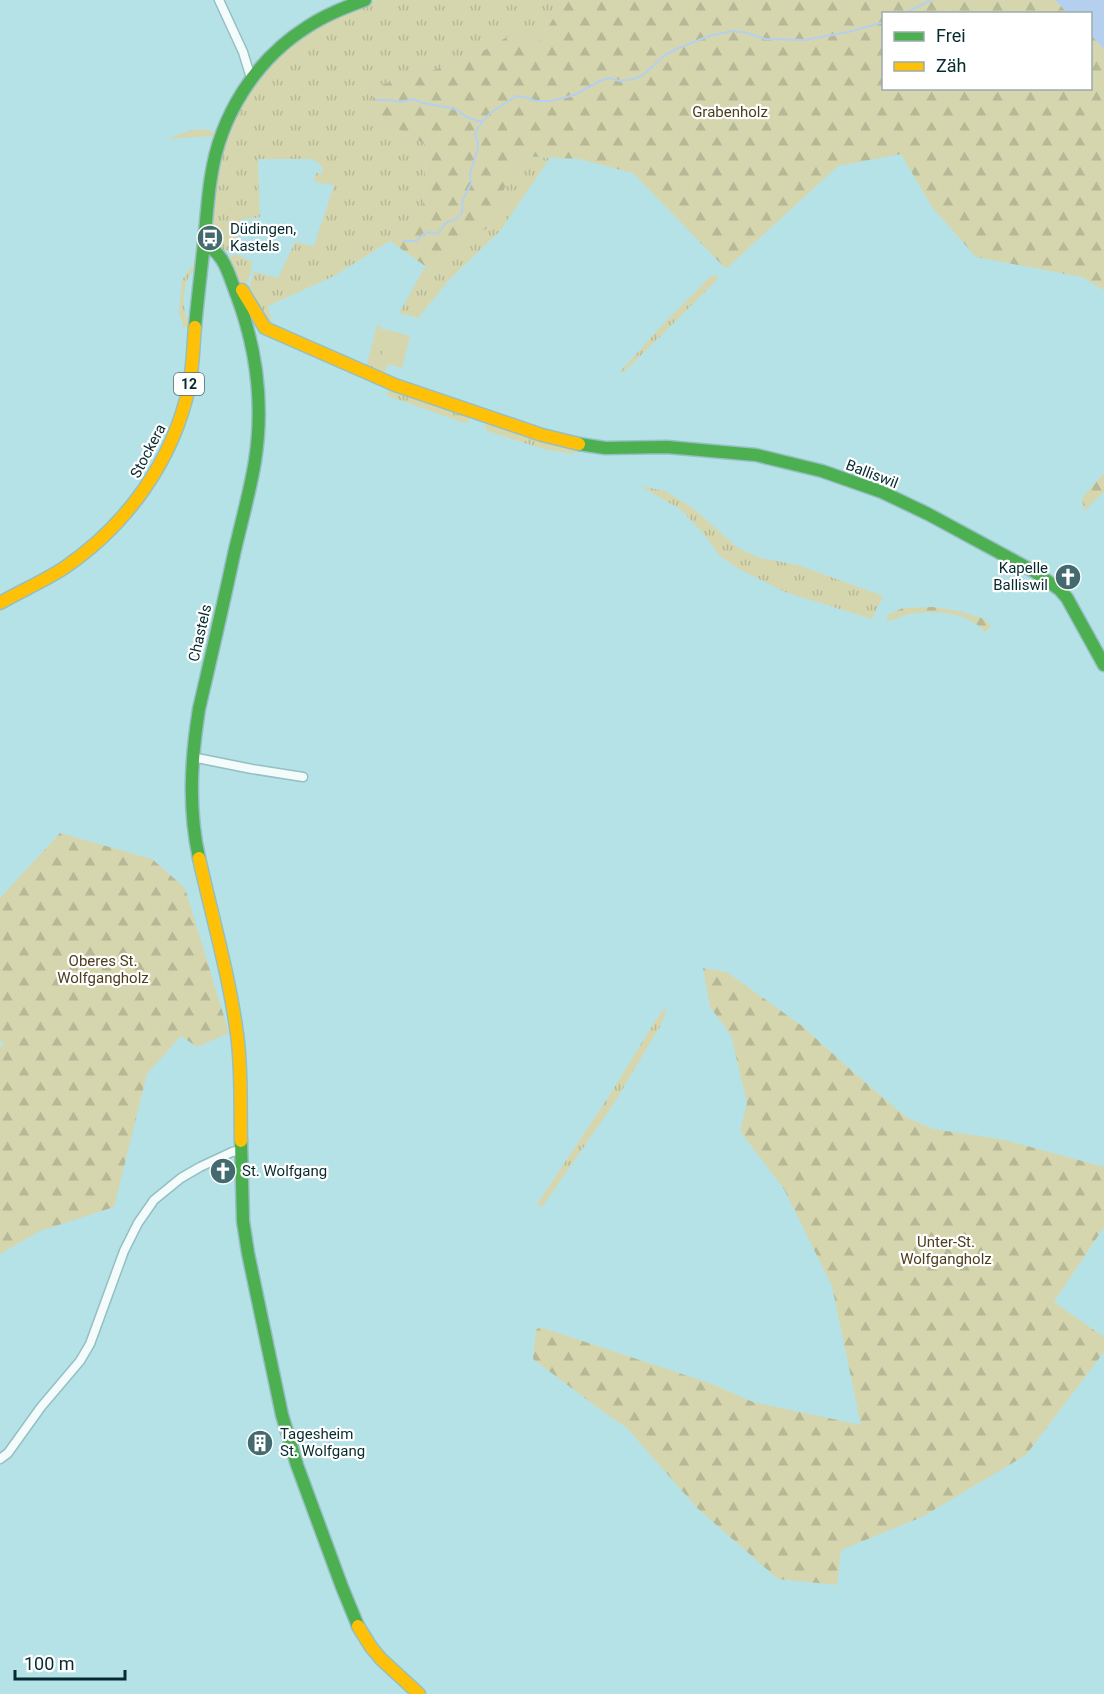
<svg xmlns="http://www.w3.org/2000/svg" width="1104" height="1694" font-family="Roboto,sans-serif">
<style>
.grass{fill:url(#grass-tufts)}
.forest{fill:url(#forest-firs)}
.park{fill:#d6d6ae}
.water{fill:#b5d0ef}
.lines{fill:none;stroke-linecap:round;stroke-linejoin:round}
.stream{stroke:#b5d0ef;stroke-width:2}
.street-casing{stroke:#95bfc3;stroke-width:11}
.fast-casing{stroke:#95bfc3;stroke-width:15}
.slow-casing{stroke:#95bfc3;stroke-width:15}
.street{stroke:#f4fbfb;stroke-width:8}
.fast{stroke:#4caf50;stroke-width:12}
.slow{stroke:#ffc107;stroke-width:12}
.labels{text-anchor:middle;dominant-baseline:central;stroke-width:4.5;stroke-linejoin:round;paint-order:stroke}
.shield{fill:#fff;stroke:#516b6d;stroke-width:1.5}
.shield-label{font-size:14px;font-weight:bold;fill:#062b2f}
.park-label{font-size:15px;fill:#4d3d1c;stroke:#fff}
.poi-label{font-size:15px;fill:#062b2f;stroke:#fff;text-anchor:start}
.street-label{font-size:15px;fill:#062b2f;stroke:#fff}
</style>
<defs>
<pattern id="grass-tufts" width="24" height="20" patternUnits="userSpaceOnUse" patternTransform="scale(1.5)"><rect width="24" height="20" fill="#d6d6ae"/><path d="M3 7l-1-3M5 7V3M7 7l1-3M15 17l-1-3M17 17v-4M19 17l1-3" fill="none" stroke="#b6b896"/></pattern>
<pattern id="forest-firs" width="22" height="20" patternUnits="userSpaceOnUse" patternTransform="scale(1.5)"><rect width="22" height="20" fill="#d6d6ae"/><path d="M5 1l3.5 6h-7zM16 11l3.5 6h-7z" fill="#b6b896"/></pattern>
</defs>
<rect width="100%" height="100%" fill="#b5e2e7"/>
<path class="grass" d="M 378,0 L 565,0 L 534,49 L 514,33 L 473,57 L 415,76 L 375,86 L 371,112 L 427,146 L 423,205 L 390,241 L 334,276 L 268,306 L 273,327 L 264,321 L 248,291 L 254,272 L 278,278 L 295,242 L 314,246 L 334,185 L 314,182 L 316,173 L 322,174 L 322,167 L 317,162 L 311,159 L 258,159 L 260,217 L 240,220 L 237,235 L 241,252 L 224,250 L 220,248 L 212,238 L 210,232 L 216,166 L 239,102 L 287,46 L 351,8 Z
M 192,130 C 201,130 213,127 216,137 L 199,241 L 197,241 L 197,239 C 201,205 202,169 213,136 L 166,139 Z
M 520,156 L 550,158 L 500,231 L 449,280 L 418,318 L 399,313 L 425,267 L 435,273 L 444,259 L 490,226 L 499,200 Z
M 196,244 L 199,244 C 198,250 199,258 197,264 C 196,268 192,272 189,276 C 183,287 181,314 190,322 L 183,330 L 183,324 L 179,313 L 182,280 L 194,264 Z
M 233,255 L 238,255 L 252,262 L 251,272 L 245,287 L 243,287 L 229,262 L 228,258 Z
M 717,275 L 717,280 L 623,373 L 620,372 L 664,323 L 711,276 Z
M 377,325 L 381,326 L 381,329 L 388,330 L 380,362 L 388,364 L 383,376 L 366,369 Z
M 392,388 L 469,415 L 470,421 L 464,423 L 388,396 L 387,390 Z
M 489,424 L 545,440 L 573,447 L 577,450 L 573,454 L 544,449 L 487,431 L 485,425 Z
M 640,486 L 665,491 L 693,508 L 738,548 L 760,558 L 798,565 L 883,596 L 872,619 L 785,592 L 737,568 L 719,555 L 704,534 L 680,509 Z
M 667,1008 L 662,1023 L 613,1105 L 542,1207 L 537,1204 L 607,1099 L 654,1023 L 662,1011 Z"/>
<path class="forest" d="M 565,0 L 1055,0 L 1068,13 L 884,14 L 884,88 L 1090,88 L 1091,35 L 1104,49 L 1104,290 L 1082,277 L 976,257 L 932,207 L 901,154 L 838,166 L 726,269 L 633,173 L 579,159 L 520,156 L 499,200 L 490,226 L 445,259 L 435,273 L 390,241 L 423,205 L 427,146 L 371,112 L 375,86 L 415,76 L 473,57 L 514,33 L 534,49 Z
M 1104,473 L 1104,492 L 1084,511 L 1082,498 Z
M 933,607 L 959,611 L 985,619 L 991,627 L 985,632 C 968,612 934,610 909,614 C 902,616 895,620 887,621 L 887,615 L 903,608 Z
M 60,833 L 152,859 L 185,888 L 229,1033 L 197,1047 L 181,1036 L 147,1074 L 114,1207 L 40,1231 L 0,1254 L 0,1047 L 4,1045 L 0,1040 L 0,898 Z
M 703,968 L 727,972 L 802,1026 L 852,1071 L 906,1117 L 933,1129 L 1005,1140 L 1104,1167 L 1104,1227 L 1054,1302 L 1104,1337 L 1104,1352 L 1026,1455 L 922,1517 L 841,1550 L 837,1585 L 778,1579 L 697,1508 L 627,1428 L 602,1411 L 533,1359 L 536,1330 L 540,1327 L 712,1384 L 753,1402 L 861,1425 L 832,1286 L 784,1189 L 740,1131 L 747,1103 L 731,1035 L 710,1007 Z"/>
<path class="park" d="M 388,330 L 410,336 L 402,368 L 380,362 Z"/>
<path class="water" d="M 1055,0 L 1104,0 L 1104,49 L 1091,35 L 1090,14 L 1068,13 Z"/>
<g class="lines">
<path class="stream" d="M 904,14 L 931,0
M 376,100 L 389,100 L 401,102 L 413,99 L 423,103 L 456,109 L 466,117 L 478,121 L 482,121
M 404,241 L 416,241 L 426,232 C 442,236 437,233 445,224 C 451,218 448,223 454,220 C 457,218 460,215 462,213 L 463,199 L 471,184 L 470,173 L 478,149 L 478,141 L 475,136 L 477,129 L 489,114 L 516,96 L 529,98 L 535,101 L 551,101 L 574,95 L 600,81 L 609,78 L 620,81 L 633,79 L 643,75 L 665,55 L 678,48 L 712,35 L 734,31 L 748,33 L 765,39 L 805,40 L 848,32 L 884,22"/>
<defs>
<path id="street" d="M 219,0 L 243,52 L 251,78
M 192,757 L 252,769 L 303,777
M 0,1459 L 8,1453 L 41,1407 L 80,1361 L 90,1344 L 124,1251 L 138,1223 L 154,1200 L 181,1178 L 200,1167 L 232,1152 L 241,1150"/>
<path id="fast" d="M 195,327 C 198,295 202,264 205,232 C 207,213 208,195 211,177 C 220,116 255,60 307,27 C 325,15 345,7 365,0
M 579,444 L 605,448 L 667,447 L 756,455 L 822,471 L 882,492 L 928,514 L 1035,572 L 1060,590 L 1067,598 L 1104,665
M 199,858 C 188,808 191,759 199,709 C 211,657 223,606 234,554 C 241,523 250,492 255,461 C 264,404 257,350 237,296 C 229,276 225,253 204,244
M 241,1141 L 243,1221 L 248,1253 L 282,1415 L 297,1465 L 342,1587 L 358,1626"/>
<path id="slow" d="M 242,290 L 265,328 L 395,385 L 542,435 L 579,444
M 0,603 C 21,591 44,581 64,568 C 127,525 173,461 189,387 C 193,368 193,347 195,327
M 199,858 C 212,916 229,975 237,1034 C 242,1069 240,1105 241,1141
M 358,1626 L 371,1647 L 381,1659 L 419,1694"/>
</defs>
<use href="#street" class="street-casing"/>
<use href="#fast" class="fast-casing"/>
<use href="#slow" class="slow-casing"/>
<use href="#street" class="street"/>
<use href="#fast" class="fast"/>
<use href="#slow" class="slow"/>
</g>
<defs>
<symbol id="bus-disc" viewBox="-11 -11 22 22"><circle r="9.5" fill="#436b6f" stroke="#fff"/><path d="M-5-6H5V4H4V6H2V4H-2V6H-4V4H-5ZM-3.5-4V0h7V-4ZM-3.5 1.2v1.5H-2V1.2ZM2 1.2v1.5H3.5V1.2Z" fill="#fff"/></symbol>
<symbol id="church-disc" viewBox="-11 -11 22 22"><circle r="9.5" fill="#436b6f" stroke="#fff"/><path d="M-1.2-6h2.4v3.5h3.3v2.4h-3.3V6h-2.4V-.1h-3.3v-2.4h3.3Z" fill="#fff"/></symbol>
<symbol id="building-disc" viewBox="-11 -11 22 22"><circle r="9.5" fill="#436b6f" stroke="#fff"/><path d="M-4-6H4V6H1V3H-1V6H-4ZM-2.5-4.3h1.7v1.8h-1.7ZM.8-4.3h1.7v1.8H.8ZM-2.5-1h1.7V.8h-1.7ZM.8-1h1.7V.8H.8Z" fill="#fff"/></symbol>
</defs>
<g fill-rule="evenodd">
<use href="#bus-disc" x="195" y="223" width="30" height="30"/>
<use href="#church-disc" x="1053" y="562" width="30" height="30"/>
<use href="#church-disc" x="208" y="1156" width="30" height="30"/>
<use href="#building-disc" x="245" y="1428" width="30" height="30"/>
</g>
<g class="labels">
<rect class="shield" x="174" y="373" width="30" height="22" rx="4.5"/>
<g class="shield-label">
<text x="189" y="384">12</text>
</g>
<g class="park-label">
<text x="730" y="112">Grabenholz</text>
<text x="103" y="961">Oberes St.<tspan x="103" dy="17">Wolfgangholz</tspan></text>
<text x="946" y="1242">Unter-St.<tspan x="946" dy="17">Wolfgangholz</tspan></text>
</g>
<g class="poi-label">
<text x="230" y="229">Düdingen,<tspan x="230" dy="17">Kastels</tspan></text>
<text x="1048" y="568" text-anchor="end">Kapelle<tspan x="1048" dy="17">Balliswil</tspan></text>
<text x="242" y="1171">St. Wolfgang</text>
<text x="280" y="1434">Tagesheim<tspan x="280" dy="17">St. Wolfgang</tspan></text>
</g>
<g class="street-label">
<text transform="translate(148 451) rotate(-62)">Stockera</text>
<text transform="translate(872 474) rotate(21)">Balliswil</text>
<text transform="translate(200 633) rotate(-77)">Chastels</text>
</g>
</g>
<rect x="882" y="12" width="210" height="78" fill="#ffffff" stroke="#9baaac" stroke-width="1.5"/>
<rect x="894" y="32" width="30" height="9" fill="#4caf50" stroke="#9baaac" stroke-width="1.5"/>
<text x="936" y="42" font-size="18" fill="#062b2f">Frei</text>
<rect x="894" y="62" width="30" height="9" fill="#ffc107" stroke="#9baaac" stroke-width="1.5"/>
<text x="936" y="72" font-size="18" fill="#062b2f">Zäh</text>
<path d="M15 1670v9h110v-9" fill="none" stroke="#062b2f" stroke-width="3"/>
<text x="24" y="1670" font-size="18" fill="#062b2f" stroke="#ffffff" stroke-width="4.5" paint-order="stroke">100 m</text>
</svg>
